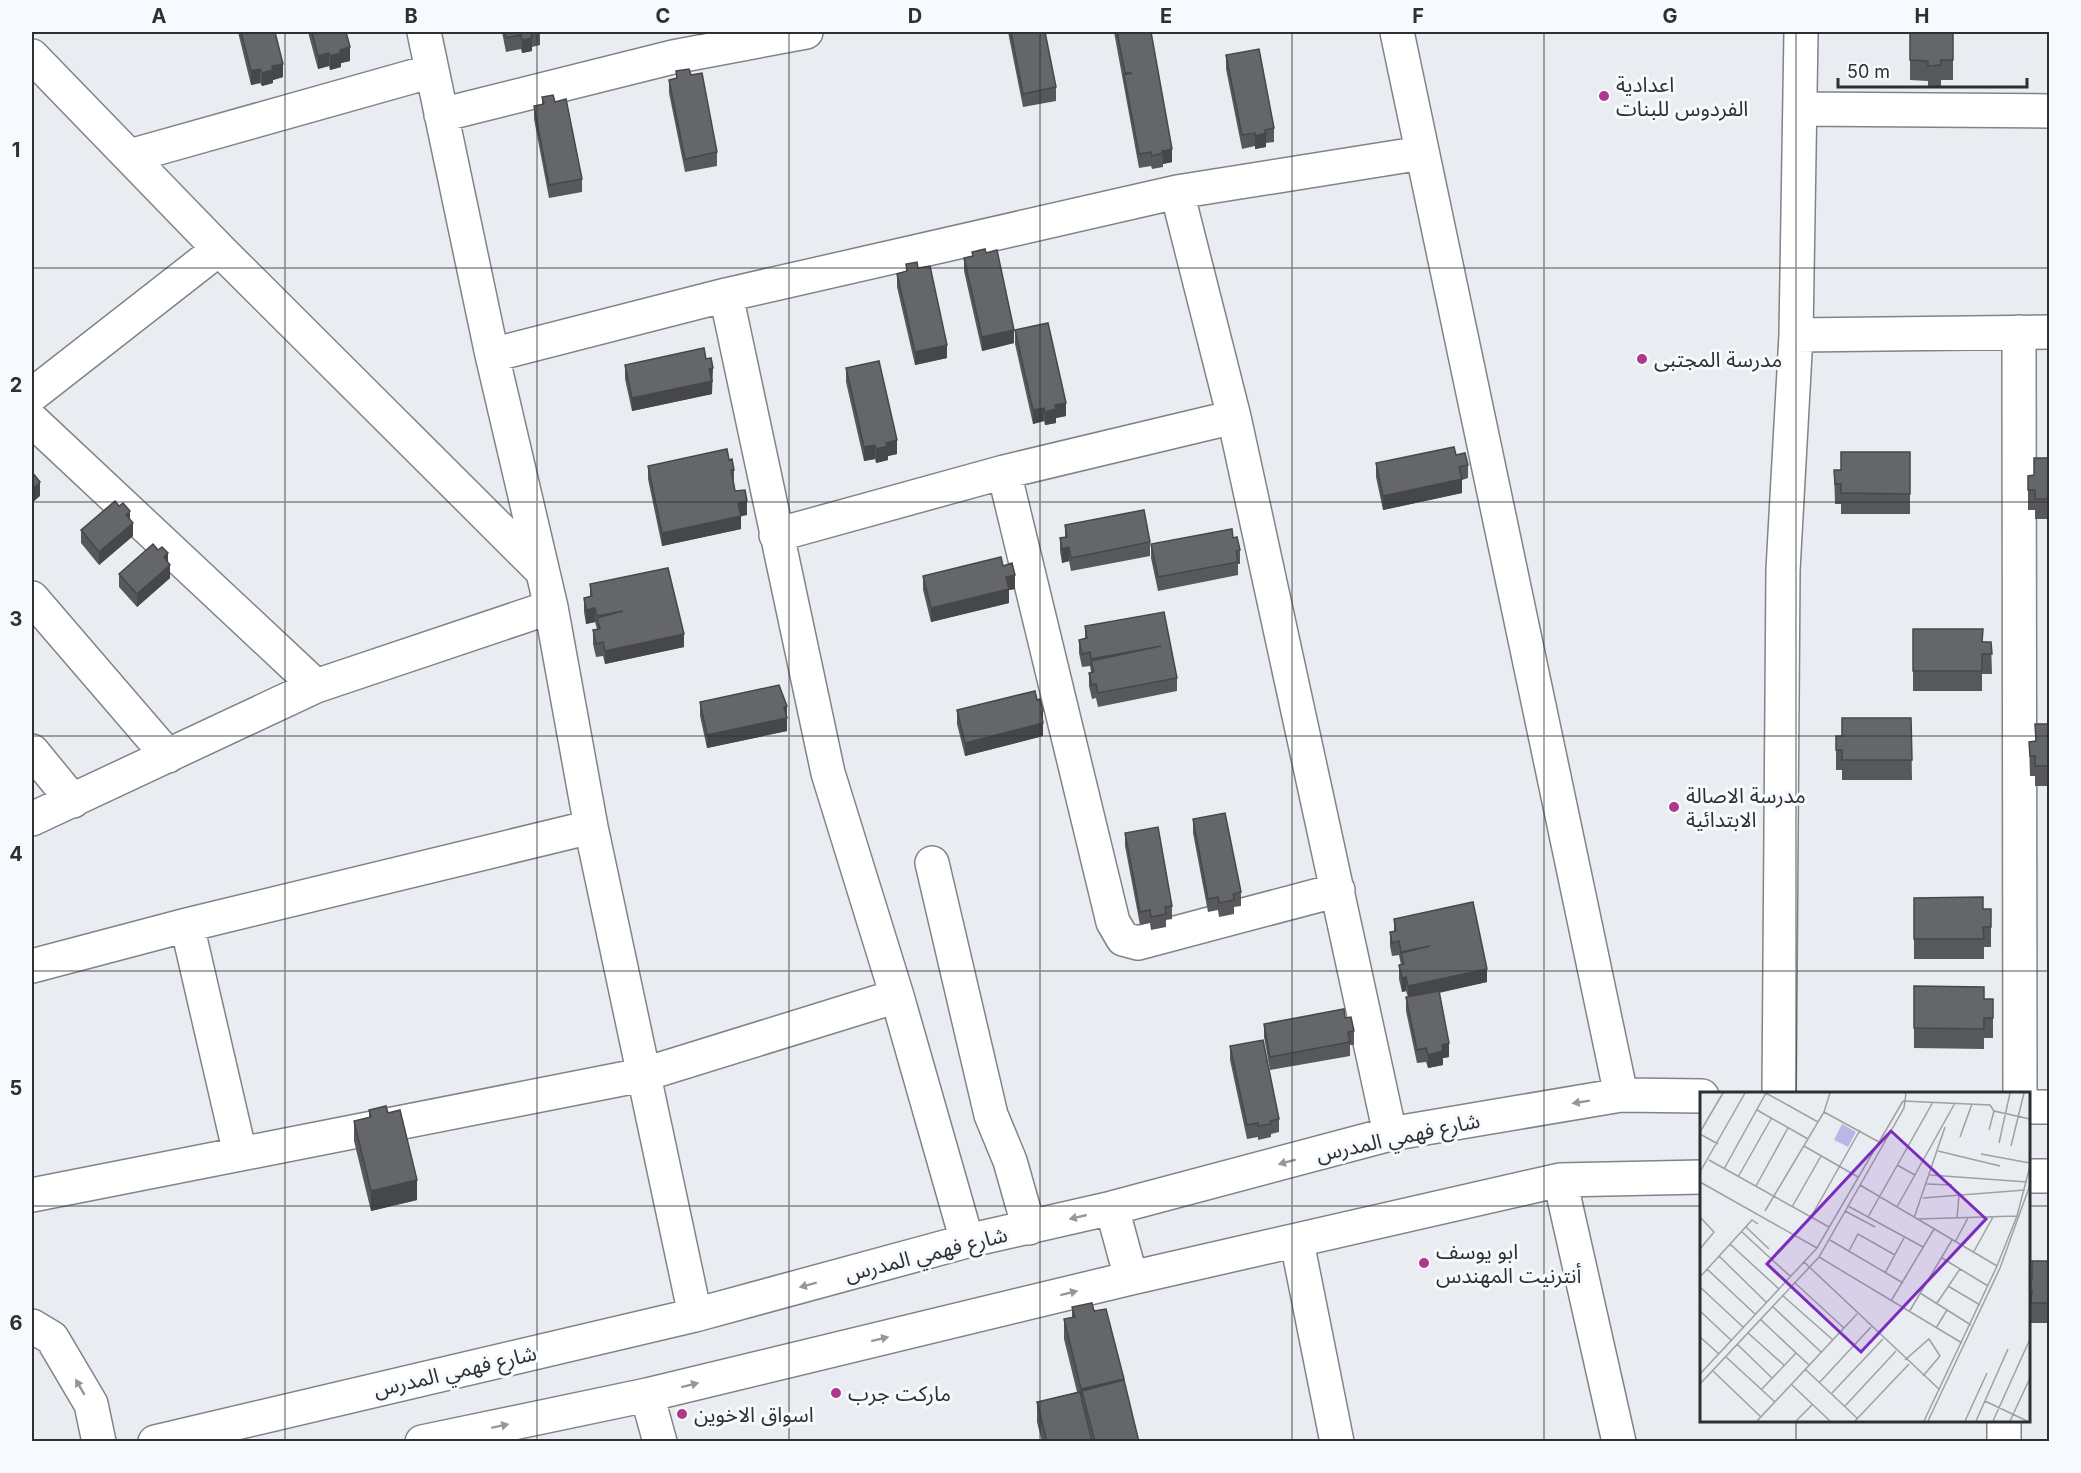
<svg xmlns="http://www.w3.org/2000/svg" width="2081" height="1473" font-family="Inter,'Noto Sans Arabic',sans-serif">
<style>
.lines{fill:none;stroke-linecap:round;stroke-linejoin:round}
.minor-casing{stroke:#808387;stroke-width:36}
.minor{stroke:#fff;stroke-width:33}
.wall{fill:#56585b}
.shaded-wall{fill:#46474a}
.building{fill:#64666a;stroke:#46474a;stroke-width:1.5}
.oneway{fill:#969798}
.grid{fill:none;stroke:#2d2f30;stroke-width:1.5;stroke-opacity:0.55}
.poi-dot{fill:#b0388c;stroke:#f6fafe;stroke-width:2}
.labels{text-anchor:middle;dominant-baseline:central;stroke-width:6;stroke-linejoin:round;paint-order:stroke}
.poi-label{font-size:21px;fill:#2d2f30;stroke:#f6fafe;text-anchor:start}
.street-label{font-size:21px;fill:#2d2f30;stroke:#f6fafe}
.inset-road{fill:none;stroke:#9ea0a3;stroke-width:1.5}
.view{fill:#7b2cbf;fill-opacity:0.15;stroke:#7b2cbf;stroke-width:3}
.inset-edge{fill:none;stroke:#2d2f30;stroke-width:3}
.neatline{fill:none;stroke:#2d2f30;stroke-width:2}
.grid-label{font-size:20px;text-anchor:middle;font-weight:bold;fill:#2d2f30}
</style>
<rect width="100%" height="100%" fill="#e9ecf0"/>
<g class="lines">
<defs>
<path id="minor" d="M 424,32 L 492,355 L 551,607 L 591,827 L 695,1315
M 1397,32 L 1621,1095
M 32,56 L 219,249 L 540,569
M 1800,109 L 2050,111
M 441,115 L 673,57 L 806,32
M 130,156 L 432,71
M 1177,192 L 1234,417 L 1390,1134
M 726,295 L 828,773 L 897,996 L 967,1241
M 2019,332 L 2020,1094
M 1796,335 L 2050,332
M 492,355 L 726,295 L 1177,192 L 1422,153
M 32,395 L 219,249
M 32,420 L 316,686
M 1004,472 L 1113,922 L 1123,939 L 1138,943 L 1338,890
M 776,535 L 1004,472 L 1234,417
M 32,598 L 168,756
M 32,751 L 73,801
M 32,819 L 316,686 L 551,607
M 932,863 L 991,1115 L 1010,1161 L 1029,1228
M 187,925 L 240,1154
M 32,966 L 187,925 L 591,827
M 1779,1094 L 1783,570 L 1796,335 L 1801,32
M 2028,1107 L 2050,1107
M 2028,1176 L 2050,1176
M 1560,1180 L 1619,1442
M 32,1195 L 642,1075 L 897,996
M 1112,1208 L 1131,1278
M 1297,1242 L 1337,1442
M 32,1326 L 52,1338 L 91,1404 L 99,1442
M 647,1395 L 660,1442
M 2004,1420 L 2004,1442
M 155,1442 L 695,1315 L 967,1241 L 1112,1208 L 1390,1134 L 1621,1095 L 1702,1096
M 422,1442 L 647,1395 L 1131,1278 L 1560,1180 L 1702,1177"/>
</defs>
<use href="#minor" class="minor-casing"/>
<use href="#minor" class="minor"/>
</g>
<path class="wall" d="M 238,32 L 275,32 L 283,77 L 273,80 L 273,83 L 262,86 L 260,83 L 251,85 Z
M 308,32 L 346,32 L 350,61 L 341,63 L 341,67 L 330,70 L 329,66 L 318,69 Z
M 502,32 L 540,32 L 540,45 L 532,47 L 532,51 L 522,53 L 521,49 L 506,52 Z
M 699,32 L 719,32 L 699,35 Z
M 1008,32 L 1045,32 L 1056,87 L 1056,101 L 1023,107 Z
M 1114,32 L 1151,32 L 1172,162 L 1163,164 L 1163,167 L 1152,169 L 1151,166 L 1139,168 Z
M 1910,32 L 1953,32 L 1953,80 L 1941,80 L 1941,86 L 1928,86 L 1928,81 L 1910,80 Z
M 1226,55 L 1274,128 L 1274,142 L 1266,143 L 1266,147 L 1255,149 L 1255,146 L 1242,149 L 1226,69 Z
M 676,71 L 691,75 L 717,152 L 717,166 L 685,172 L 669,93 L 669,80 L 676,78 Z
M 542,97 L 555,102 L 582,179 L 582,192 L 549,198 L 534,119 L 534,106 L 542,104 Z
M 972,252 L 1014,343 L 982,351 L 964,271 L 964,258 L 972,256 Z
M 906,264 L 918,268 L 947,358 L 915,365 L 897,287 L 897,274 L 906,272 Z
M 1015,330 L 1066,416 L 1056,418 L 1056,423 L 1045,425 L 1044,421 L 1033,424 L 1015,344 Z
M 706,359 L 713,382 L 712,382 L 712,394 L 632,411 L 625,379 L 625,365 Z
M 846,368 L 897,454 L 888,456 L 888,460 L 876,463 L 875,459 L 864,461 L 846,382 Z
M 1910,452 L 1910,514 L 1841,514 L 1841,504 L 1835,504 L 1834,470 L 1841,470 Z
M 1456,455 L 1468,465 L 1468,478 L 1462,480 L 1462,493 L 1383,510 L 1376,477 L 1376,463 Z
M 2049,458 L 2049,519 L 2035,519 L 2035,510 L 2028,510 L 2028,476 L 2034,475 Z
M 729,460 L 734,470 L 734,483 L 735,491 L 747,515 L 741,516 L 741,529 L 662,546 L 648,479 L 648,466 Z
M 130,520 L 133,536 L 99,565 L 81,543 L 81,530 Z
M 1065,525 L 1150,542 L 1150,556 L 1071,571 L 1069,561 L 1062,563 L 1060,551 L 1060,538 L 1065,537 Z
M 1233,538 L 1240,550 L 1240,564 L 1238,564 L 1238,575 L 1158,591 L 1151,558 L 1151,544 Z
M 168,562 L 170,578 L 137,607 L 119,587 L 119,574 Z
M 1003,566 L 1015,589 L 1009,590 L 1009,603 L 931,622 L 923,590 L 923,576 Z
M 590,584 L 684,647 L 605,664 L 603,656 L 596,657 L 593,644 L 593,630 L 597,629 L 595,622 L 586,624 L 584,612 L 584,598 L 590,597 Z
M 1085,626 L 1177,678 L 1177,691 L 1098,707 L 1096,698 L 1092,699 L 1089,686 L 1089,673 L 1091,672 L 1090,666 L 1082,667 L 1079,653 L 1079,640 L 1085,639 Z
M 1913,629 L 1982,642 L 1991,642 L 1992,674 L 1982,674 L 1982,691 L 1913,691 Z
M 1037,700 L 1043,711 L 1043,736 L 965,756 L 957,724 L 957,710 Z
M 700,702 L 787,706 L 787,731 L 707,748 L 700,716 Z
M 1911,718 L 1912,780 L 1842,780 L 1842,770 L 1836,770 L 1836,736 L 1842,736 Z
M 2049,724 L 2049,786 L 2035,786 L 2035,776 L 2030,776 L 2029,742 L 2035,741 Z
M 1193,819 L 1241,892 L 1241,906 L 1234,907 L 1234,914 L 1219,917 L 1218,910 L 1208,912 L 1193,833 Z
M 1125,833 L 1172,906 L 1172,919 L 1166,920 L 1166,927 L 1151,930 L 1150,923 L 1140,925 L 1125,846 Z
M 1914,898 L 1983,909 L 1991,927 L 1991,947 L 1984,947 L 1984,959 L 1914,959 Z
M 1394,919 L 1487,982 L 1439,993 L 1449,1057 L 1443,1058 L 1443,1065 L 1428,1068 L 1426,1062 L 1417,1063 L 1406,1011 L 1406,997 L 1408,997 L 1406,991 L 1402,992 L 1399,979 L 1399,965 L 1401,965 L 1399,955 L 1392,956 L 1390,946 L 1390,932 L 1394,931 Z
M 1914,986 L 1984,999 L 1993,999 L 1993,1038 L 1984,1038 L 1984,1049 L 1914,1048 Z
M 1345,1018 L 1354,1031 L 1354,1045 L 1350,1045 L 1350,1056 L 1270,1070 L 1264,1037 L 1264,1024 Z
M 1230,1046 L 1279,1119 L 1279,1132 L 1271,1134 L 1271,1137 L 1258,1140 L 1258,1137 L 1247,1139 L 1230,1060 Z
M 369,1110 L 388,1113 L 417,1200 L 371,1211 L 354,1141 L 354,1121 L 369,1117 Z
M 2049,1261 L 2049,1323 L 2031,1323 L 2031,1311 L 2028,1311 L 2028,1280 L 2032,1280 Z
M 1072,1307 L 1094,1311 L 1124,1381 L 1139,1442 L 1042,1442 L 1037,1422 L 1037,1402 L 1077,1392 L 1064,1339 L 1064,1319 L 1072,1317 Z"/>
<path class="shaded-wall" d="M 532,38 L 532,51 L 522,53 L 522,40 Z
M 350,47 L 350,61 L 341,63 L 341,67 L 330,70 L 330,56 L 340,50 Z
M 329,53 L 329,66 L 318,69 L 318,56 Z
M 283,64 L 283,77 L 273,80 L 273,83 L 262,86 L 262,73 L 272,66 Z
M 260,69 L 260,83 L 251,85 L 251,71 Z
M 1266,133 L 1266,147 L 1255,149 L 1255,136 Z
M 1172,149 L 1172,162 L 1163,164 L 1162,151 Z
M 1014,330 L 1014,343 L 982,351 L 982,337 Z
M 947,345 L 947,358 L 915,365 L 915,352 Z
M 713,368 L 712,394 L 632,411 L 632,398 Z
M 1066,403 L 1066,416 L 1056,418 L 1056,423 L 1045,425 L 1045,412 L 1055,405 Z
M 1044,408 L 1044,421 L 1033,424 L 1033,410 Z
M 897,440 L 897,454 L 888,456 L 888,460 L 876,463 L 876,449 L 886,443 Z
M 875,445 L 875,459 L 864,461 L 864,447 Z
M 1462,479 L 1462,493 L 1383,510 L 1383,496 Z
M 40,482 L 40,496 L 32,503 L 32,490 Z
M 747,501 L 747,515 L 741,516 L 741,529 L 662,546 L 662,533 L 738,503 Z
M 130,511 L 130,525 L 126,515 Z
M 133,523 L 133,536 L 99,565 L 99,552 Z
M 1069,547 L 1069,561 L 1062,563 L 1062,549 Z
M 168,553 L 168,567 L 164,557 Z
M 170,565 L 170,578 L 137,607 L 137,594 Z
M 1015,575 L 1015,589 L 1009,590 L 1009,603 L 931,622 L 931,608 L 1006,577 Z
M 595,608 L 595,622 L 586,624 L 586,610 Z
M 684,634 L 684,647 L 605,664 L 605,651 Z
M 787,706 L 787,731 L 707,748 L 707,735 Z
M 1043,711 L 1043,736 L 965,756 L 965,743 Z
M 1487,969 L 1487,982 L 1408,999 L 1408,986 Z
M 1406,977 L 1406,991 L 1402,992 L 1402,978 Z
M 1449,1043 L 1449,1057 L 1443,1058 L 1443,1065 L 1428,1068 L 1428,1055 L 1442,1045 Z
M 417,1180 L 417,1200 L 371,1211 L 371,1191 Z
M 1124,1379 L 1124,1399 L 1082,1391 L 1081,1410 L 1081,1389 Z"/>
<path class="building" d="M 241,32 L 275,32 L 283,64 L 272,66 L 273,70 L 262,73 L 260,69 L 251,71 Z
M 312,32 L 346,32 L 350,47 L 340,50 L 341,53 L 330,56 L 329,53 L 318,56 Z
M 504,32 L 540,32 L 531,33 L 532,38 L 522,40 L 521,35 L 506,38 Z
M 1011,32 L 1045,32 L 1056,87 L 1023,94 Z
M 1117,32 L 1151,32 L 1172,149 L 1162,151 L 1163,153 L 1152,156 L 1151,152 L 1139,154 L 1124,75 L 1132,73 L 1125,73 Z
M 1910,32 L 1953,32 L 1953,60 L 1941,60 L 1941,65 L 1928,66 L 1928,61 L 1910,60 Z
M 1259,49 L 1274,128 L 1265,130 L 1266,133 L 1255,136 L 1255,133 L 1242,135 L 1226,55 Z
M 689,69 L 691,75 L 702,73 L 717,152 L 685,159 L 669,80 L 677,78 L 676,71 Z
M 553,95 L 555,102 L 566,99 L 582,179 L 549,185 L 534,106 L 544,104 L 542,97 Z
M 985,249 L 986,253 L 997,250 L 1014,330 L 982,337 L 964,258 L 973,256 L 972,252 Z
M 917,262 L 918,268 L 930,266 L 947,345 L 915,352 L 897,274 L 907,271 L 906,264 Z
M 1048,323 L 1066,403 L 1055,405 L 1056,409 L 1045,412 L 1044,408 L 1033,410 L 1015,330 Z
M 704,348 L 706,359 L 711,358 L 713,368 L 709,369 L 712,381 L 632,398 L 625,365 Z
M 879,361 L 897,440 L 886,443 L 888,446 L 876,449 L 875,445 L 864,447 L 846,368 Z
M 1454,447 L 1456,455 L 1465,453 L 1468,465 L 1459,467 L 1462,479 L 1383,496 L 1376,463 Z
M 727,449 L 729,460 L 732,459 L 734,470 L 731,470 L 735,491 L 745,490 L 747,501 L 738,503 L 741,516 L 662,533 L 648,466 Z
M 1841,452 L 1910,452 L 1910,494 L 1841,493 L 1841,484 L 1835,484 L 1834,470 L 1841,470 Z
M 2034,458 L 2049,458 L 2049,499 L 2035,499 L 2035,490 L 2028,490 L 2028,476 L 2034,475 Z
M 32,472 L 40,482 L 32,490 Z
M 115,501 L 119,506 L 123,503 L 130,511 L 126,515 L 133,523 L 99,552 L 81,530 Z
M 1144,510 L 1150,542 L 1071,558 L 1069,547 L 1062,549 L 1060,538 L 1067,537 L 1065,525 Z
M 1232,529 L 1233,538 L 1237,537 L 1240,550 L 1236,551 L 1238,562 L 1158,577 L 1151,544 Z
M 153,544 L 158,550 L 162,547 L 168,553 L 164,557 L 170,565 L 137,594 L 119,574 Z
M 1001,557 L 1003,566 L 1012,563 L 1015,575 L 1006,577 L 1009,589 L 931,608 L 923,576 Z
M 668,568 L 684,634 L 605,651 L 603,642 L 596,644 L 593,630 L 600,629 L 597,618 L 623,611 L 597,616 L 595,608 L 586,610 L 584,598 L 592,596 L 590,584 Z
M 1164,612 L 1177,678 L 1098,693 L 1096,684 L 1092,685 L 1089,673 L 1094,672 L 1091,661 L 1161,646 L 1091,659 L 1090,652 L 1082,654 L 1079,640 L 1087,638 L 1085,626 Z
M 1913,629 L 1983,629 L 1982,642 L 1991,642 L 1992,654 L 1982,654 L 1982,671 L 1913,671 Z
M 779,685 L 787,706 L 784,707 L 787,718 L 707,735 L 700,702 Z
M 1035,691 L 1037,700 L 1040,699 L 1043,711 L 1041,712 L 1043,723 L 965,743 L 957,710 Z
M 1842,718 L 1911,718 L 1912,760 L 1842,760 L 1842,750 L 1836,750 L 1836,736 L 1842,736 Z
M 2035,724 L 2049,724 L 2049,766 L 2035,766 L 2035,756 L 2030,756 L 2029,742 L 2036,741 Z
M 1225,813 L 1241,892 L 1233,894 L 1234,900 L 1219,903 L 1218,897 L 1208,899 L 1193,819 Z
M 1158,827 L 1172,906 L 1165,907 L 1166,914 L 1151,917 L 1150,910 L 1140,912 L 1125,833 Z
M 1983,897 L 1983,909 L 1991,909 L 1991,927 L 1983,927 L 1984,939 L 1914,939 L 1914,898 Z
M 1473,902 L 1487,969 L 1408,986 L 1406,977 L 1402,978 L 1399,965 L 1404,964 L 1401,953 L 1430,946 L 1401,952 L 1399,941 L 1392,943 L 1390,932 L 1396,931 L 1394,919 Z
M 1914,986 L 1984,987 L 1984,999 L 1993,999 L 1993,1018 L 1984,1018 L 1984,1029 L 1914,1028 Z
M 1439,991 L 1449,1043 L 1442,1045 L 1443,1051 L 1428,1055 L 1426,1048 L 1417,1050 L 1406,997 Z
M 1344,1009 L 1345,1018 L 1351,1017 L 1354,1031 L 1348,1032 L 1350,1042 L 1270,1057 L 1264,1024 Z
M 1263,1040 L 1279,1119 L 1270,1121 L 1271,1124 L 1258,1126 L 1258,1123 L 1247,1125 L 1230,1046 Z
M 386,1106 L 388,1113 L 400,1110 L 417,1180 L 371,1191 L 354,1121 L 371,1117 L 369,1110 Z
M 2032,1261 L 2049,1261 L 2049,1303 L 2031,1303 L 2032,1291 L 2028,1291 L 2028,1280 L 2032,1280 Z
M 1092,1303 L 1094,1311 L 1106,1309 L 1124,1379 L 1081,1389 L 1064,1319 L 1075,1317 L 1072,1307 Z
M 1124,1380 L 1139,1442 L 1095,1442 L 1082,1391 Z
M 1080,1392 L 1092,1442 L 1047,1442 L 1037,1402 Z"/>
<defs><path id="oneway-solid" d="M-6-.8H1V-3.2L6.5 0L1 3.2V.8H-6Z" transform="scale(1.5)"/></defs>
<g class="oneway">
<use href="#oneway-solid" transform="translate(1581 1102) rotate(171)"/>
<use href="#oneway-solid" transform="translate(1287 1162) rotate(165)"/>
<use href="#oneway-solid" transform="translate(1078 1217) rotate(167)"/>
<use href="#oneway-solid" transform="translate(808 1285) rotate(165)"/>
<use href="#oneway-solid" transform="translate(1069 1293) rotate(-14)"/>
<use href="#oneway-solid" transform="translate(880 1339) rotate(-14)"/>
<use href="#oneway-solid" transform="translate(690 1385) rotate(-14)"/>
<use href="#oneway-solid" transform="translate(80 1387) rotate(-120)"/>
<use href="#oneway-solid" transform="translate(500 1426) rotate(-12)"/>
</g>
<path class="grid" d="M 285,32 L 285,1442M 537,32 L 537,1442M 789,32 L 789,1442M 1040,32 L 1040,1442M 1292,32 L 1292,1442M 1544,32 L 1544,1442M 1796,32 L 1796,1094M 32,268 L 2050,268M 32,502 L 2050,502M 32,736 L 2050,736M 32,971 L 2050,971M 32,1206 L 1702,1206M 2028,1206 L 2050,1206M 1796,1420 L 1796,1442"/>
<g class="poi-dot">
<circle cx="1604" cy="96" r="6"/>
<circle cx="1642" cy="359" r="6"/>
<circle cx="1674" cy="807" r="6"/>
<circle cx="1424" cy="1263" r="6"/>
<circle cx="836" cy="1393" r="6"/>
<circle cx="682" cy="1414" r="6"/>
</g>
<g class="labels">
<g class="poi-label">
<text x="1616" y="84">اعدادية<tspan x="1616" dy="24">الفردوس للبنات</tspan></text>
<text x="1654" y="359">مدرسة المجتبى</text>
<text x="1686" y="795">مدرسة الاصالة<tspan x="1686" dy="24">الابتدائية</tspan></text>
<text x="1436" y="1251">ابو يوسف<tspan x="1436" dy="24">أنترنيت المهندس</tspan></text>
<text x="848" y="1393">ماركت جرب</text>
<text x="694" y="1414">اسواق الاخوين</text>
</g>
<g class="street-label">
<text transform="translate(1398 1137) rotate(-12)">شارع فهمي المدرس</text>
<text transform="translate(926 1254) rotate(-14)">شارع فهمي المدرس</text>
<text transform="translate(455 1371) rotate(-13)">شارع فهمي المدرس</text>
</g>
</g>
<g transform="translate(1700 1092)">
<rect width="330" height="330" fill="#e9ecf0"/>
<path d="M 142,32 L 156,40 L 148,55 L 134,48 Z" fill="#b9b7e5"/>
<path class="inset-road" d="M 203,9 L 290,13 L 294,19 L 330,27M 57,18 L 108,47M 124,20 L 179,50M 289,38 L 294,19M 0,40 L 23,1M 0,42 L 18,52M 260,45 L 272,12M 299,51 L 310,1M 104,54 L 158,85M 311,54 L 324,1M 238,59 L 300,74M 281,62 L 330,71M 9,68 L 129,135M 197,73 L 215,83M 24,77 L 66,1 L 118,30M 0,80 L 45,1M 230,83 L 327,90M 38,85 L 71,27M 0,90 L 117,156M 227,92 L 252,93M 160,93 L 297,174M 56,94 L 88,36M 223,106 L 325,98M 148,114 L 223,155M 92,115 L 121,64M 197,115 L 255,11M 65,119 L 124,20 L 130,1M 145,119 L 175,135M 0,125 L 14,140 L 0,157M 111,125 L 160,38M 168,125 L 233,10M 214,126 L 245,35M 257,126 L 259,103M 217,127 L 317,124M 46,135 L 69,157M 42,140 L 91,185M 130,148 L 203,191M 255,150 L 268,126M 30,152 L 79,197M 149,159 L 158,142 L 195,163M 273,161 L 293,125M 19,164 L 66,210M 119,165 L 262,251M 242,166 L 288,194M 104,170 L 240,298M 7,177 L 55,222M 185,181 L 205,144M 0,185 L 52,128 L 58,132M 94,190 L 144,236M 248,194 L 280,213M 0,195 L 43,235M 220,201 L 271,233M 82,203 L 133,248M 191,209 L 234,137M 237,211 L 260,177M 72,214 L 121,260M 0,219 L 32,249M 209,220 L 252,148M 60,227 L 109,273M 236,236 L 247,218M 48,241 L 84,273M 0,245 L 19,262M 37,252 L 72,286M 26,265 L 75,310M 205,268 L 229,247 L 240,264 L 223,284M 105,277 L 158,327M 13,279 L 61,325M 0,282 L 117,156 L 203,9M 119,291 L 171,235M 0,292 L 119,165 L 204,16 L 206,1M 92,293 L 130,329M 61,298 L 96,261M 132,301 L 183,247M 285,309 L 327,329M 145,314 L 196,259M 57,329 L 157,222M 96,329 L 113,312M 155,329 L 209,272M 224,329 L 297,174 L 317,124 L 330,74M 228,329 L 300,176 L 330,93M 265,329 L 287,281M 276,329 L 308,257M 293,329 L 330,247M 310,329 L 330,286"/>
<path class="view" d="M 191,39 L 286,127 L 161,260 L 67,172 Z"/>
<rect width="330" height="330" class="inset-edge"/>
</g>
<rect width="2081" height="1473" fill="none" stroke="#f6fafe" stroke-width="66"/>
<path d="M1838 78v9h189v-9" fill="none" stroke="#2d2f30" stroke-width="3"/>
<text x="1847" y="78" font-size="18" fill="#2d2f30" stroke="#f6fafe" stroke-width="4.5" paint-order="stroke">50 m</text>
<rect x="33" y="33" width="2015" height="1407" class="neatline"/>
<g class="grid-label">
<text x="159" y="23">A</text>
<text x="411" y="23">B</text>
<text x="663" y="23">C</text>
<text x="915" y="23">D</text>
<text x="1166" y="23">E</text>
<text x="1418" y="23">F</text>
<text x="1670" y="23">G</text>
<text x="1922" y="23">H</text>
<text x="16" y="157">1</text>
<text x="16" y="392">2</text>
<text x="16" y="626">3</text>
<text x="16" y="861">4</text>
<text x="16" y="1095">5</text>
<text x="16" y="1330">6</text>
</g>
</svg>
